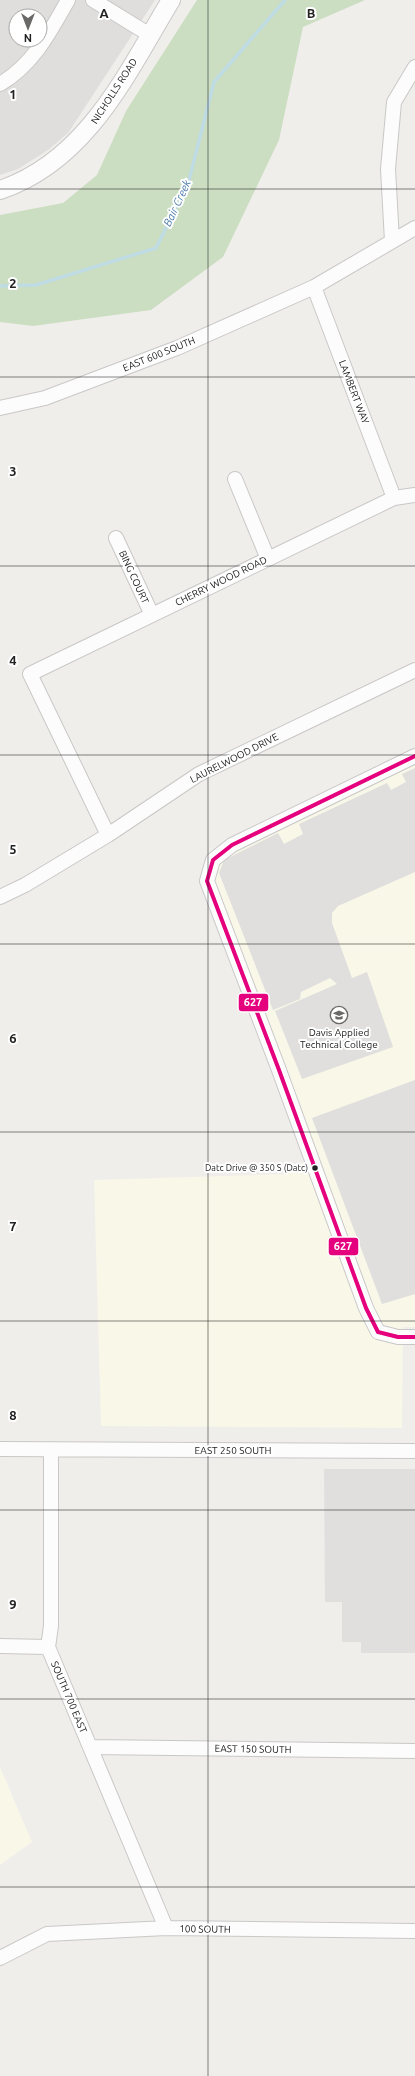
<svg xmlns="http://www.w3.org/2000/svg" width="415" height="2076" font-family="Ubuntu,sans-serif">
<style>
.residential{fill:#dfdedc;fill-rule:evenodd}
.education{fill:#f8f7e8}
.forest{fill:#cbdec1}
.parking{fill:#e0dfde}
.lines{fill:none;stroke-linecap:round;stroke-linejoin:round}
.stream{stroke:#bfdbe3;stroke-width:3.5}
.minor-casing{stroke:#c9c8c7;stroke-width:16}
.tertiary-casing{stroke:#c9c8c7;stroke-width:20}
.minor{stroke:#fdfcfc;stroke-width:14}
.tertiary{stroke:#fdfcfc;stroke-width:18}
.bus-1-casing{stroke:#fff;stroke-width:7}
.bus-1{stroke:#e5007d;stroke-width:4}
.grid{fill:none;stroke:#222;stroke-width:1;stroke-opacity:0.55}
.bus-dot{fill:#222;stroke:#fff;stroke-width:1.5}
.labels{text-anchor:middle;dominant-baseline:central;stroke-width:4;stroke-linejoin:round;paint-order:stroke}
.bus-label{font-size:9px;fill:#222;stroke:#fff;text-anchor:end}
.street-label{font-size:10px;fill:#222;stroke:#fff}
.poi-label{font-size:10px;fill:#222;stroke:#fff}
.water-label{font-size:11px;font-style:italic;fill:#4a7aab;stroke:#fff}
.grid-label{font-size:13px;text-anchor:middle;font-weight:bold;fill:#222;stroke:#fff;stroke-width:4;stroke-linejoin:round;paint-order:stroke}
.line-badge{stroke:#fff;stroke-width:1.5}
.badge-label{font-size:11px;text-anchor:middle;font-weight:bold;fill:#fff}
</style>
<rect width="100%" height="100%" fill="#f0eeeb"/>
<path class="residential" d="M 0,0 L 155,0 L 68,133 L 48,150 L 18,169 L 0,175 ZM 16,16 L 40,16 L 40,40 L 16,40 Z"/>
<path class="education" d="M 415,759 L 415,1327 L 403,1327 L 402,1428 L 101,1426 L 94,1180 L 286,1174 L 314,1155 L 212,874 L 218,857 Z
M 0,1767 L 32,1842 L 0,1865 Z"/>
<path class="forest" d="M 197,0 L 365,0 L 303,27 L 279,140 L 223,257 L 151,310 L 33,326 L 0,322 L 0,215 L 63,203 L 97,175 L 126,111 Z"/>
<path class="parking" d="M 415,768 L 415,872 L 338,906 L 332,913 L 332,923 L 352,978 L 367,972 L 393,1047 L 302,1079 L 275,1011 L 337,984 L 330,978 L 301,992 L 300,999 L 273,1010 L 219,873 L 224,860 L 278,833 L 284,844 L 303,834 L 299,824 L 387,783 L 391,790 L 406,782 L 402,774 Z
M 415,1080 L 415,1294 L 382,1304 L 312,1118 Z
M 324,1469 L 415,1469 L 415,1653 L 361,1653 L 361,1642 L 342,1642 L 342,1602 L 325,1602 Z"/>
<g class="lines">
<path class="stream" d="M 0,286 L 36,285 L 156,248 L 188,184 L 214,82 L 285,0"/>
<defs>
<path id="minor" d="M 93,0 L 150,35
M 0,84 C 33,65 50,32 68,0
M 392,241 L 388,169 L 394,102 L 415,67
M 314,287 L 394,498
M 0,408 L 45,398 L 177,348 L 314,287 L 415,228
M 235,479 L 268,559
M 116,538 L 152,615
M 415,756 L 232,845 L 213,860 L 207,881 L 279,1070 L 366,1308 L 378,1332 L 398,1337 L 415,1337
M 108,835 L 30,674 L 394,498 L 415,495
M 0,897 L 25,885 L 108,835 L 199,774 L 415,670
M 0,1449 L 415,1451
M 51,1450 L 51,1626 L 48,1647 L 166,1928
M 0,1646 L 48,1647
M 90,1747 L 415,1751
M 0,1958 L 47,1934 L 166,1928 L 415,1931"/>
<path id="tertiary" d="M 0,190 C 87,161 127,73 171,0"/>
</defs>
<use href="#minor" class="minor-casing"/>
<use href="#tertiary" class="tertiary-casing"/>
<use href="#minor" class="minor"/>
<use href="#tertiary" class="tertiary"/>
<defs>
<path id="bus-1" d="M 207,881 L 279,1070 L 366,1308 L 378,1332 L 398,1337 L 415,1337
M 207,881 L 213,860 L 232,845 L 415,756"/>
</defs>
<use href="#bus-1" class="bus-1-casing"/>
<use href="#bus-1" class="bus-1"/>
</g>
<path class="grid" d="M 208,0 L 208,2076M 0,189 L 415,189M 0,377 L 415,377M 0,566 L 415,566M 0,755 L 415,755M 0,944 L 415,944M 0,1132 L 415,1132M 0,1321 L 415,1321M 0,1510 L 415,1510M 0,1699 L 415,1699M 0,1887 L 415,1887"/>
<defs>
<symbol id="university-ring" viewBox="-11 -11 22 22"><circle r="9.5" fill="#fff" stroke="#6a6968" stroke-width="1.5"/><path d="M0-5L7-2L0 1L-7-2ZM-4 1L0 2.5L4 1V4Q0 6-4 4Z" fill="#6a6968"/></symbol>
</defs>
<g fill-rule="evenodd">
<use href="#university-ring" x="329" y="1005" width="20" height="20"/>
</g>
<circle class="bus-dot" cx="315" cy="1168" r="3.5"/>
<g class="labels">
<g class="bus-label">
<text x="308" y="1168">Datc Drive @ 350 S (Datc)</text>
</g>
<g class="street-label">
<text transform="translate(114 91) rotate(-57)">NICHOLLS ROAD</text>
<text transform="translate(159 354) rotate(-22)">EAST 600 SOUTH</text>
<text transform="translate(354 392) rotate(69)">LAMBERT WAY</text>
<text transform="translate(134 577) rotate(65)">BING COURT</text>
<text transform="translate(221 581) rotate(-26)">CHERRY WOOD ROAD</text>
<text transform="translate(234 758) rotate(-27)">LAURELWOOD DRIVE</text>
<text x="233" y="1450">EAST 250 SOUTH</text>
<text transform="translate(69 1697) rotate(67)">SOUTH 700 EAST</text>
<text transform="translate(253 1749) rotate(1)">EAST 150 SOUTH</text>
<text transform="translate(205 1929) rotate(1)">100 SOUTH</text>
</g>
<g class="poi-label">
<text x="339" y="1032">Davis Applied<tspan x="339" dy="12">Technical College</tspan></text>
</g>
<g class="water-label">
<text transform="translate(177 203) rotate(-65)">Bair Creek</text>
</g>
</g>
<g class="grid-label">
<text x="104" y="18">A</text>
<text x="311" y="18">B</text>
<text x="13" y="99">1</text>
<text x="13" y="288">2</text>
<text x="13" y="476">3</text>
<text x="13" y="665">4</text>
<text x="13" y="854">5</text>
<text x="13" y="1043">6</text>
<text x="13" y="1231">7</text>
<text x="13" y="1420">8</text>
<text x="13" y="1609">9</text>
</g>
<g class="line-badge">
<rect x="238" y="993" width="31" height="19" rx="4" fill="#e5007d"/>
<rect x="328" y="1237" width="31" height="19" rx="4" fill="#e5007d"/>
</g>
<g class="badge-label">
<text x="253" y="1006">627</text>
<text x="343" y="1250">627</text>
</g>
<g transform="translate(28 28) rotate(180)"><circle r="19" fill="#ffffff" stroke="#a7a7a7"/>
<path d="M0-3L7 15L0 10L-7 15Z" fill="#6a6968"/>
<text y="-6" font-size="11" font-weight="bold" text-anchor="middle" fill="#222222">N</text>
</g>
</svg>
